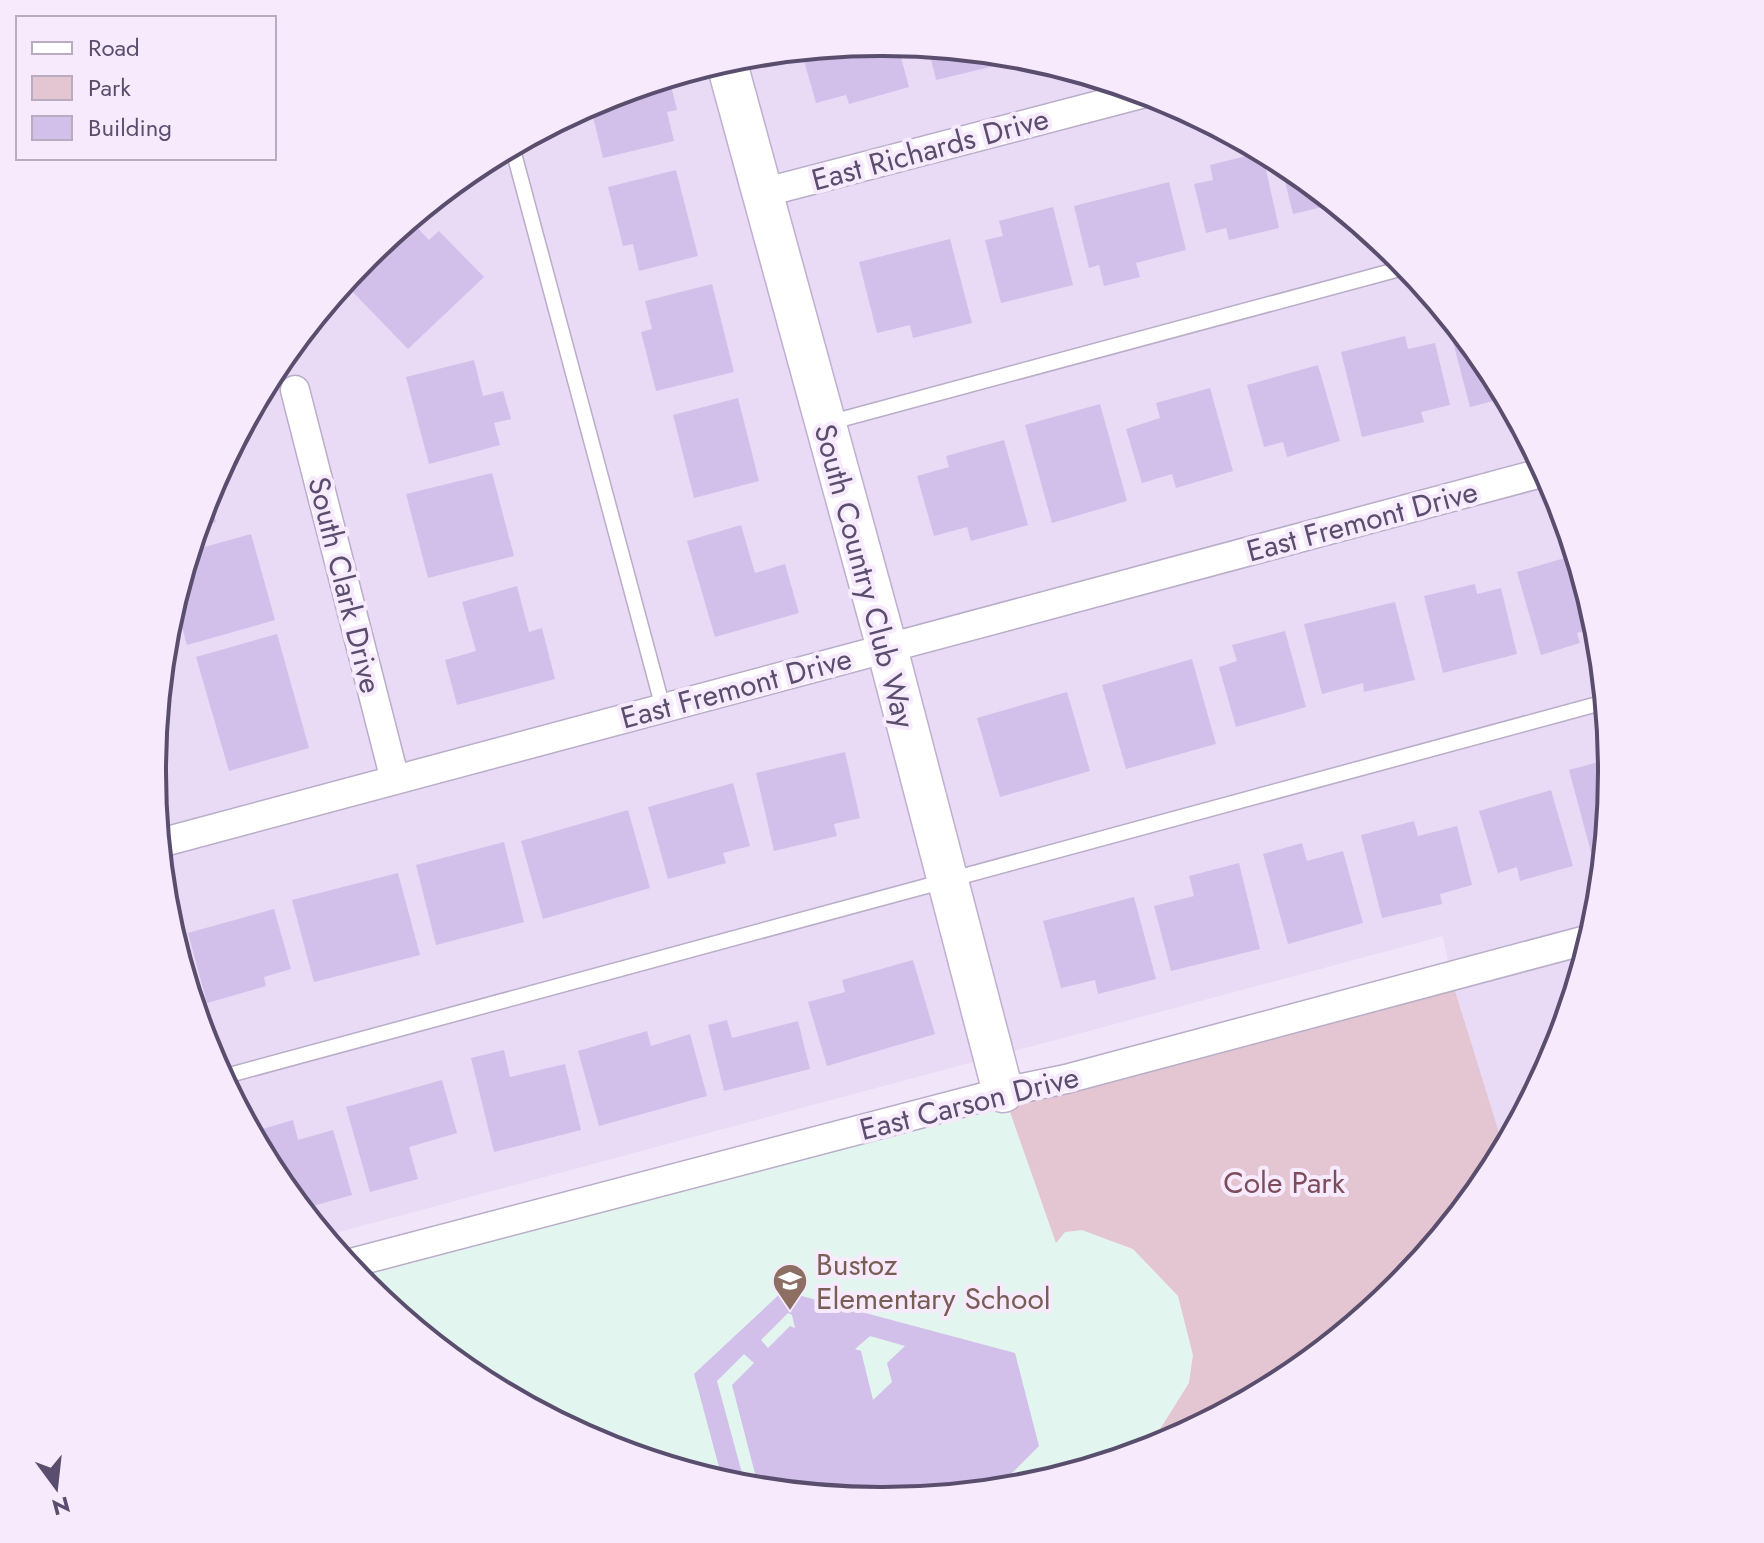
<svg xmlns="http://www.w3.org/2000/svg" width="1764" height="1543" font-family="Jost,sans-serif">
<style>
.residential{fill:#e9daf5}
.education{fill:#e2f5ee}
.green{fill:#e4c5d2}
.building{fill:#d2c0eb;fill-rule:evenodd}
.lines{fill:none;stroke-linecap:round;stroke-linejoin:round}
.lane-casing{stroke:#b9adc8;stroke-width:17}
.street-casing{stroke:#b9adc8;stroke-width:31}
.secondary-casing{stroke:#bfb0cf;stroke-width:43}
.lane{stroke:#fff;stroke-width:14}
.street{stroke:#fff;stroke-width:28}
.secondary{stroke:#fff;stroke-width:40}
.labels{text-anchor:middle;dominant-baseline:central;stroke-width:8;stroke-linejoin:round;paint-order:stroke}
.street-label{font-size:30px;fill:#5a4e6e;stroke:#f6eafc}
.park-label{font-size:30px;fill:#7e4d5b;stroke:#f6eafc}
.education-label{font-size:30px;fill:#785e54;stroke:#f6eafc;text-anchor:start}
.rim{fill:none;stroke:#5a4e6e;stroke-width:4}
</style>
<rect width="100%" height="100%" fill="#f1e5f9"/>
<path class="residential" d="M 882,42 L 1025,56 L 1162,98 L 1288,165 L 1398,256 L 1489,367 L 1556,493 L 1598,630 L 1611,772 L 1597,914 L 1556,1051 L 1503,1149 L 1451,978 L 1443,936 L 324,1236 L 275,1176 L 208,1050 L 166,913 L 153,771 L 167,629 L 208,492 L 276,366 L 366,255 L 477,165 L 603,97 L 740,56 Z"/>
<path class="education" d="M 1003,1092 L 1056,1242 L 1065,1232 L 1082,1230 L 1133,1249 L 1161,1270 L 1178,1296 L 1193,1355 L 1189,1383 L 1147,1450 L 1024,1487 L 882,1501 L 739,1487 L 602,1445 L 476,1378 L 366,1287 L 347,1264 Z"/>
<path class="green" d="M 1451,978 L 1504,1149 L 1488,1177 L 1397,1288 L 1287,1378 L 1161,1446 L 1147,1450 L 1189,1383 L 1193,1355 L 1178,1296 L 1133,1249 L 1082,1230 L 1065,1232 L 1056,1243 L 1003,1092 Z"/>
<path class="building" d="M 882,42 L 897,43 L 909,87 L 849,104 L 846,95 L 816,103 L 801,50 Z
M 928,46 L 1009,55 L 1011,62 L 936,80 Z
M 658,81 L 660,90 L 671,86 L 677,110 L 667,112 L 674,141 L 603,158 L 590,104 L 603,97 Z
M 1262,152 L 1279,228 L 1229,240 L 1226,228 L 1206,233 L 1194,184 L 1213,180 L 1210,165 Z
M 1280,161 L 1288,165 L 1348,215 L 1334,218 L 1331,205 L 1293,214 Z
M 676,170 L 698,256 L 639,271 L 633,244 L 623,246 L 608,187 Z
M 1169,182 L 1186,250 L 1136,263 L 1140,277 L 1104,286 L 1099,265 L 1089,268 L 1074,206 Z
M 1053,207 L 1073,285 L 1001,303 L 985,240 L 1003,236 L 999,221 Z
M 410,220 L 429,240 L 439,231 L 484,277 L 408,349 L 344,283 L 366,255 Z
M 950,239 L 972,323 L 913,338 L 910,325 L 877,333 L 859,262 Z
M 712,284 L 734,372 L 656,391 L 641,332 L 652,329 L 645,301 Z
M 1460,332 L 1489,367 L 1505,398 L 1470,407 L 1451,334 Z
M 1405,336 L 1408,349 L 1435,343 L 1450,405 L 1421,412 L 1424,422 L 1362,437 L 1341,352 Z
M 474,360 L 483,396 L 503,391 L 511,419 L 494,423 L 500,445 L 429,464 L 406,377 Z
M 1318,365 L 1340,441 L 1287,457 L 1283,442 L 1264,447 L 1247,385 Z
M 1210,388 L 1233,471 L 1176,488 L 1172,474 L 1142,483 L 1126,429 L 1160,418 L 1156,403 Z
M 738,398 L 759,481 L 694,498 L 673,415 Z
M 1100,404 L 1127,501 L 1052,523 L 1025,425 Z
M 1004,440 L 1028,525 L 971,541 L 967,527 L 934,536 L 917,476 L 949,467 L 946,456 Z
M 492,473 L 514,556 L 428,578 L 406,494 Z
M 208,492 L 216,522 L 198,527 L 203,510 Z
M 741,525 L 755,573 L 785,564 L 799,613 L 715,637 L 687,541 Z
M 251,534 L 275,620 L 187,645 L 175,601 L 178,593 L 189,589 L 184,571 L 190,551 Z
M 1575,555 L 1597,627 L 1577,633 L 1580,643 L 1541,655 L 1517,572 Z
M 1475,584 L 1477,594 L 1501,588 L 1517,654 L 1443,673 L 1424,596 Z
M 517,586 L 529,632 L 542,628 L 555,679 L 457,705 L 445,660 L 476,651 L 462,602 Z
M 1395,602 L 1415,680 L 1364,692 L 1363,683 L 1322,694 L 1304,624 Z
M 1285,631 L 1306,707 L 1236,727 L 1219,667 L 1237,661 L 1232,645 Z
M 277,634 L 309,748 L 229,771 L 196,657 Z
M 1192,659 L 1216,744 L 1126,769 L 1102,685 Z
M 1067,692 L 1090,771 L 1000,797 L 977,718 Z
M 845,752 L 860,818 L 834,824 L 837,836 L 774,851 L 756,773 Z
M 1610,759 L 1611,772 L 1604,852 L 1592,856 L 1569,770 Z
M 733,783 L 750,846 L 723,853 L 726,863 L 668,879 L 648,807 Z
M 1551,790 L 1573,866 L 1520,881 L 1517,867 L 1498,873 L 1479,811 Z
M 628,810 L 650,888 L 543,919 L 521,841 Z
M 1414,821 L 1418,836 L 1457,826 L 1472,885 L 1440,894 L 1442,904 L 1382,918 L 1361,835 Z
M 504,842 L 524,922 L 436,945 L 416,865 Z
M 1302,843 L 1307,861 L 1343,851 L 1363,923 L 1288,944 L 1263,854 Z
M 1239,863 L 1260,949 L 1171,971 L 1154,906 L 1194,896 L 1189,876 Z
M 398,873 L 420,955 L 314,982 L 292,900 Z
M 1134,897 L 1156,979 L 1098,994 L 1095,980 L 1061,988 L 1043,921 Z
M 274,909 L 291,969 L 264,977 L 266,986 L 207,1003 L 188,933 Z
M 913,960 L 935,1034 L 827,1066 L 808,1002 L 845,992 L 842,980 Z
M 727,1020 L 732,1038 L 798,1021 L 810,1069 L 724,1091 L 708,1025 Z
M 647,1031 L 651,1046 L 690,1034 L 707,1096 L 599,1126 L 578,1051 Z
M 504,1050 L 510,1077 L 565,1064 L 581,1130 L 494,1152 L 471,1058 Z
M 442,1080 L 457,1133 L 409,1147 L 418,1179 L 370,1192 L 346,1107 Z
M 293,1120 L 298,1140 L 333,1130 L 352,1195 L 302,1209 L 275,1176 L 252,1132 Z
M 783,1291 L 1015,1353 L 1039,1446 L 995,1490 L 882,1501 L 759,1489 L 732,1385 L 754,1363 L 744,1354 L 717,1381 L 746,1488 L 723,1482 L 694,1374 ZM 788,1313 L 792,1315 L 795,1328 L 790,1326 L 768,1348 L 761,1340 ZM 870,1336 L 905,1346 L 887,1363 L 892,1382 L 873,1400 L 861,1351 L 855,1349 Z"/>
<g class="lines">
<defs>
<path id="lane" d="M 512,146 L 663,708
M 828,423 L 1407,267
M 222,1077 L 1605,702"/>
<path id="street" d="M 762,193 L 1145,93
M 295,390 L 395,780
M 160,843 L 1545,472
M 347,1264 L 1003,1092 L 1066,1079 L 1590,939"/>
<path id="secondary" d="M 726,60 L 887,648 L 1003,1092"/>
</defs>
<use href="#lane" class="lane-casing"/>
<use href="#street" class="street-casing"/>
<use href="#secondary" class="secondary-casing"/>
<use href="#lane" class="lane"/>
<use href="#street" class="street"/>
<use href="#secondary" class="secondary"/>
</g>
<defs>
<symbol id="school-pin" viewBox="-11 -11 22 30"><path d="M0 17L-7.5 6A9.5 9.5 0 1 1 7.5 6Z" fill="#8d6e63" stroke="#f6eafc"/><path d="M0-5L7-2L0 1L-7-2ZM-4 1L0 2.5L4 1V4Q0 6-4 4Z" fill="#fff"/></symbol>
</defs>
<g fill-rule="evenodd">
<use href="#school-pin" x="770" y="1261" width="40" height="54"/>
</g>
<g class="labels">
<g class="street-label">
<text transform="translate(930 149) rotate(-15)">East Richards Drive</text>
<text transform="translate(1362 521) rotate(-15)">East Fremont Drive</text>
<text transform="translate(865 576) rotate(75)">South Country Club Way</text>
<text transform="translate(345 585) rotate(76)">South Clark Drive</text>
<text transform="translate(736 688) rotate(-15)">East Fremont Drive</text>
<text transform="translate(969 1103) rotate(-14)">East Carson Drive</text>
</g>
<g class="park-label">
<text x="1284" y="1182">Cole Park</text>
</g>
<g class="education-label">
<text x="816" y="1264">Bustoz<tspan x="816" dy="34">Elementary School</tspan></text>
</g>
</g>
<path d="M0 0H1764V1543H0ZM881 56H883A715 715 0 0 1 1598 771V772A715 715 0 0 1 883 1487H881A715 715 0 0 1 166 772V771A715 715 0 0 1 881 56Z" fill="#f6eafc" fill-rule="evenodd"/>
<path class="rim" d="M881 56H883A715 715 0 0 1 1598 771V772A715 715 0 0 1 883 1487H881A715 715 0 0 1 166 772V771A715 715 0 0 1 881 56Z"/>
<rect x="16" y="16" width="260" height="144" fill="#f6eafc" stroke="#b8acc3" stroke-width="2"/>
<rect x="32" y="42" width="40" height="12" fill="#ffffff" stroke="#b8acc3" stroke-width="2"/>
<text x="88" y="56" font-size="24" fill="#5a4e6e">Road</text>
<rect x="32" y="76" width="40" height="24" fill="#e4c5d2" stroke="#b8acc3" stroke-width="2"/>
<text x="88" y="96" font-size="24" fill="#5a4e6e">Park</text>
<rect x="32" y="116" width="40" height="24" fill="#d2c0eb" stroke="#b8acc3" stroke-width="2"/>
<text x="88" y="136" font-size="24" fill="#5a4e6e">Building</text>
<g transform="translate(56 1487) rotate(165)" stroke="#f6eafc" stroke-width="6" paint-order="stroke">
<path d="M0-6L14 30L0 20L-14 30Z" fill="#5a4e6e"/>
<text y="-12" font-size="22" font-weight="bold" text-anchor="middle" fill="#5a4e6e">N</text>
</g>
</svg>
